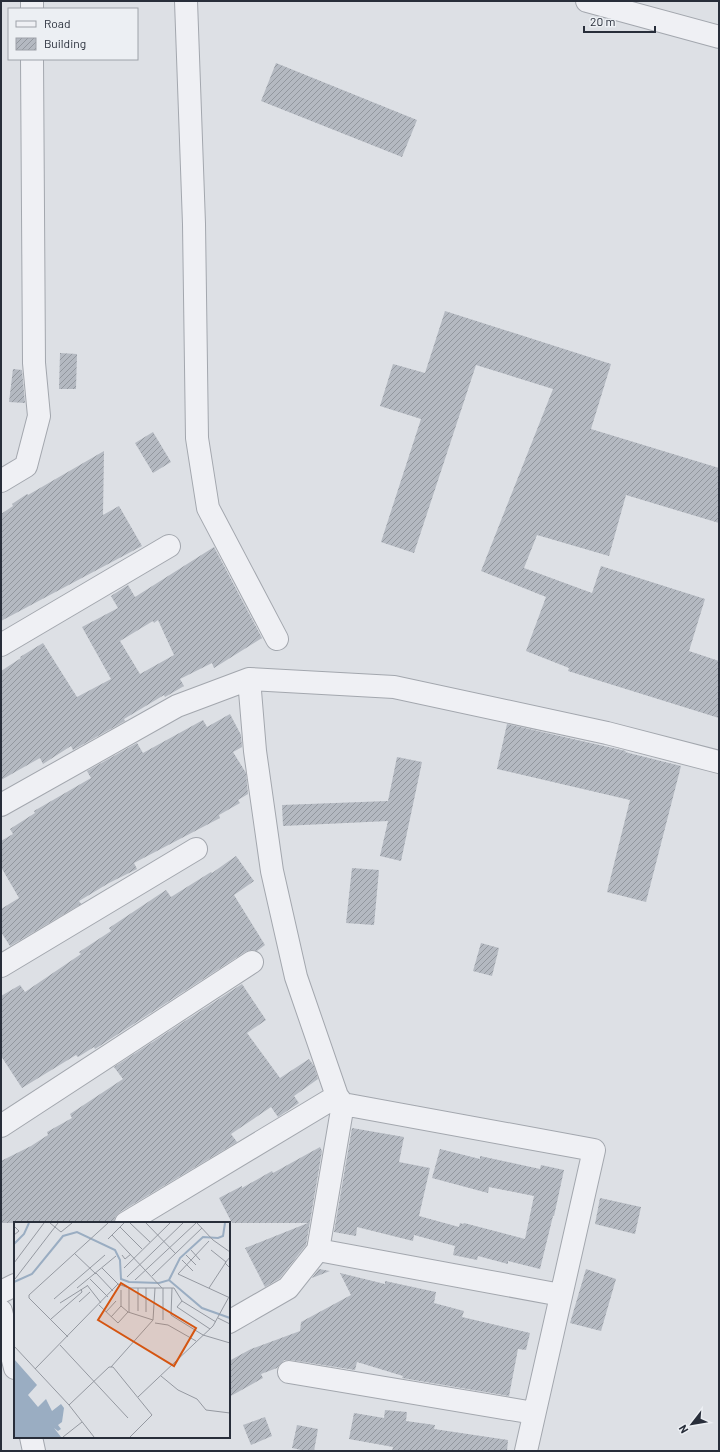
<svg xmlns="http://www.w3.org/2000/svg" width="720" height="1452" font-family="Barlow,sans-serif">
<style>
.building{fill:url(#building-hatch);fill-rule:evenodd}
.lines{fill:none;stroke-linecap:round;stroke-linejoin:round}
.minor-casing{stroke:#a3a7ae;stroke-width:24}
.minor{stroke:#eff0f4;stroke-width:22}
.inset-river{fill:none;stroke:#9aadc2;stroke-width:2}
.inset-road{fill:none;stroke:#9599a1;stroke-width:1}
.view{fill:#d55511;fill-opacity:0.15;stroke:#d55511;stroke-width:2}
.inset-edge{fill:none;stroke:#282e3a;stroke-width:2}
</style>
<defs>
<pattern id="building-hatch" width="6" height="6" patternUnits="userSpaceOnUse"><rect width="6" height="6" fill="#b4b9c1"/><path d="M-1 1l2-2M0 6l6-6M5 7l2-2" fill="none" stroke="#92979e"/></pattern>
</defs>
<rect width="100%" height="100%" fill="#dde0e5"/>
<path class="building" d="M 276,63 L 417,120 L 402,157 L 261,101 Z
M 445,311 L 611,364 L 591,429 L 719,468 L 719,523 L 626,495 L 609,556 L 537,535 L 524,568 L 592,593 L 601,566 L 705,599 L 689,651 L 719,661 L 719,718 L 568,671 L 569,668 L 526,651 L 546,597 L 481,571 L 553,389 L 476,365 L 414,553 L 381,542 L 421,419 L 380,406 L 393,364 L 425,373 Z
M 60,353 L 77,354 L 76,389 L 59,389 Z
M 13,369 L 22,370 L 25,403 L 9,402 Z
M 153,432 L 171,462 L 153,473 L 135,443 Z
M 104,451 L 103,515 L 119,506 L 142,546 L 1,621 L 1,514 L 13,506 L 12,504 L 27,494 L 28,495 Z
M 214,547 L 262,638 L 214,668 L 212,663 L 180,679 L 184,686 L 165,697 L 164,695 L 124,719 L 125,721 L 73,750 L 71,746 L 43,764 L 40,758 L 1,780 L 1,671 L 21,658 L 20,657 L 43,643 L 77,697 L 111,679 L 82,627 L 118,608 L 111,596 L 128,585 L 135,597 ZM 158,620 L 174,655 L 140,674 L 120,641 L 153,621 L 154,623 Z
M 230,714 L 241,735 L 242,747 L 233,752 L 246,773 L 248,794 L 238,800 L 240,803 L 219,815 L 220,818 L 134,863 L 137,869 L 109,883 L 79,901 L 81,904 L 10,946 L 1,932 L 1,909 L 19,898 L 1,867 L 1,841 L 13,834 L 10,829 L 35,813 L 34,811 L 91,778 L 87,771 L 137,743 L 143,753 L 203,720 L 207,727 Z
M 507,724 L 626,751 L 625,752 L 681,766 L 646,902 L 607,892 L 630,800 L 497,769 Z
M 397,757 L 422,762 L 401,861 L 380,856 L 388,821 L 283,826 L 282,805 L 388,801 Z
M 236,856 L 254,881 L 234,895 L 265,945 L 257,951 L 251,950 L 245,952 L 95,1049 L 94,1047 L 78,1057 L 76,1055 L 22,1088 L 1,1056 L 1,996 L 20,985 L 25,992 L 81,954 L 79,952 L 111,931 L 109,928 L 166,890 L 171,897 L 211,872 L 212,873 Z
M 352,868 L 379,870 L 374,925 L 346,923 Z
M 481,943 L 499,948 L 492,976 L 473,971 Z
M 242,984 L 266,1020 L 247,1033 L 280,1078 L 309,1059 L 314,1066 L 318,1079 L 294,1096 L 299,1103 L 278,1117 L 271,1107 L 231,1134 L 237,1142 L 120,1212 L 115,1217 L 114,1223 L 1,1223 L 1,1161 L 31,1146 L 48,1135 L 47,1132 L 72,1118 L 70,1114 L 123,1079 L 114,1067 Z
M 352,1128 L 404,1137 L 399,1162 L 430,1168 L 419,1216 L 459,1227 L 460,1223 L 463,1224 L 464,1223 L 525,1239 L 534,1196 L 489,1187 L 488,1193 L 432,1178 L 440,1149 L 480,1159 L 480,1156 L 540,1169 L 541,1165 L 564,1170 L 554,1216 L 553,1216 L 540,1269 L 508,1261 L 508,1264 L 478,1256 L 477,1260 L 453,1255 L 455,1246 L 414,1235 L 413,1241 L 357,1227 L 356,1236 L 334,1232 Z
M 320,1147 L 322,1151 L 306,1245 L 280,1278 L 265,1287 L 245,1248 L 308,1223 L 232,1223 L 219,1198 L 242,1186 L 242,1188 L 272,1171 L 273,1173 Z
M 600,1198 L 641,1207 L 635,1234 L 595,1224 Z
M 319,1269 L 330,1271 L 312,1278 Z
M 586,1269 L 616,1279 L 601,1331 L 570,1323 Z
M 340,1273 L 385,1284 L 385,1281 L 436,1292 L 434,1303 L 464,1311 L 462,1317 L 530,1333 L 526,1350 L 518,1349 L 509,1396 L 402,1378 L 403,1376 L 357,1362 L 355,1370 L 291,1360 L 284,1360 L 280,1364 L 277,1368 L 261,1374 L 263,1378 L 229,1397 L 229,1361 L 251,1349 L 300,1331 L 301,1322 L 351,1295 Z
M 385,1410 L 407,1412 L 406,1421 L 435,1425 L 434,1429 L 508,1440 L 507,1451 L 392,1451 L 393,1447 L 349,1439 L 354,1413 L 384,1418 Z
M 265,1417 L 272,1436 L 251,1445 L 243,1425 Z
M 297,1425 L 318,1429 L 314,1451 L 306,1451 L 292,1448 Z"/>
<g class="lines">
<defs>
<path id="minor" d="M 32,1 L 32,9
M 186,1 L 194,224 L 197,438 L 208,508 L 277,639
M 587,1 L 719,37
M 1,481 L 26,466 L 39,416 L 34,363 L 32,59
M 1,645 L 169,546
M 249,679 L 255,751 L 272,871 L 296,977 L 337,1096 L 343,1104 L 594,1150 L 526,1451
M 1,805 L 177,706 L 249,679 L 394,687 L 607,733 L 719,762
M 1,966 L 196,849
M 1,1126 L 252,962
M 126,1223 L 337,1096
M 318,1250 L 561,1295
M 1,1292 L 15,1285
M 1,1311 L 15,1368
M 229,1322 L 288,1288 L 318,1250 L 343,1104
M 289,1372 L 534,1413
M 31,1437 L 34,1451"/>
</defs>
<use href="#minor" class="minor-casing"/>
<use href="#minor" class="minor"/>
</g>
<g transform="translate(14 1222)">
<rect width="216" height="216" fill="#dde0e5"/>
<path d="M 0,137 L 23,163 L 14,173 L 24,185 L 32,177 L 38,189 L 47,182 L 50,186 L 48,200 L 44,203 L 47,207 L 44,209 L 40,206 L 47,215 L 0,215 Z" fill="#9aadc2"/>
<path class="inset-river" d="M 0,22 L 10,12 L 15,1M 155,58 L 166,36 L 189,15 L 204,16 L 209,14 L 211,1M 0,60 L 18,52 L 49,14 L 63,10 L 101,28 L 106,38 L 107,57 L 115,60 L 145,61 L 155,58 L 188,86 L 216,96"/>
<path class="inset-road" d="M 36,1 L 47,10 L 58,1M 116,1 L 136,20M 132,1 L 162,32M 183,1 L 199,18 L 216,30M 0,4 L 5,9 L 0,13M 106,5 L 128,27M 98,13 L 148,66M 94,17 L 110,1M 195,19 L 164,52 L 214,75M 177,28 L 186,38M 60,31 L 82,52M 108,33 L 111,37 L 117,32M 172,33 L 182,43M 216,35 L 211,41 L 216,46M 168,38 L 179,49M 0,41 L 30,1M 88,46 L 104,62 L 115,66 L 160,66 L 168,79 L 202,100M 110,46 L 156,1M 82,51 L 99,69M 138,54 L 188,6M 113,55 L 169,1M 1,57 L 44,1M 76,57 L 94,75M 121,58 L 182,1M 73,63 L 87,81M 63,66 L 102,34M 124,66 L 124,89M 158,66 L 157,93 L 160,95 L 189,113 L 216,121M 195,66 L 212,40 L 197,28M 107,68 L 107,84 L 114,90 L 139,98M 40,77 L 91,33M 168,79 L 163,85 L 196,107M 65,80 L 76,70M 46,81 L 73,64M 85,83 L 104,101 L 114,90M 92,90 L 102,79M 115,90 L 115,66M 132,90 L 132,66M 97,95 L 107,84M 204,96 L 216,102M 37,97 L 68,70 L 67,67M 149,98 L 149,66M 141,101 L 154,103 L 182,119M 54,115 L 15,76 L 15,73 L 94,1M 46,123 L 114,196M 0,124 L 55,183 L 80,215M 97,145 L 139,98 L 141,66M 21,147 L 104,62M 147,154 L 164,168 L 183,177 L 192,188 L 216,191M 124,175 L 199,104 L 216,73M 55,183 L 95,145 L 99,145 L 138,193 L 116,215M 49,215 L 68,200"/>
<path class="view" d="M 107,61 L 182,106 L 160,144 L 84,98 Z"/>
<rect width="216" height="216" class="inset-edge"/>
</g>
<rect width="720" height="1452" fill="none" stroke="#282e3a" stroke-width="4"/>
<rect x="8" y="8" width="130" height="52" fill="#eceff3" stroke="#9ea2a9"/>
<rect x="16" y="21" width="20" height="6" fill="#eff0f4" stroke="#9ea2a9"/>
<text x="44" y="28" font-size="12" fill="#282e3a">Road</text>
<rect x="16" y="38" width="20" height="12" fill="url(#building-hatch)" stroke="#9ea2a9"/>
<text x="44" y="48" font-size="12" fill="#282e3a">Building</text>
<g transform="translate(692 1424) rotate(239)" stroke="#eceff3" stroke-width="3" paint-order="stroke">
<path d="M0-3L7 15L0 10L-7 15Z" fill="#282e3a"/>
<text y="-6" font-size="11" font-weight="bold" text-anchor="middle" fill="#282e3a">N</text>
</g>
<path d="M584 26v6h71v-6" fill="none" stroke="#282e3a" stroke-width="2"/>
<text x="590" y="26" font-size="12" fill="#282e3a" stroke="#eceff3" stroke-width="3" paint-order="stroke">20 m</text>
</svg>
